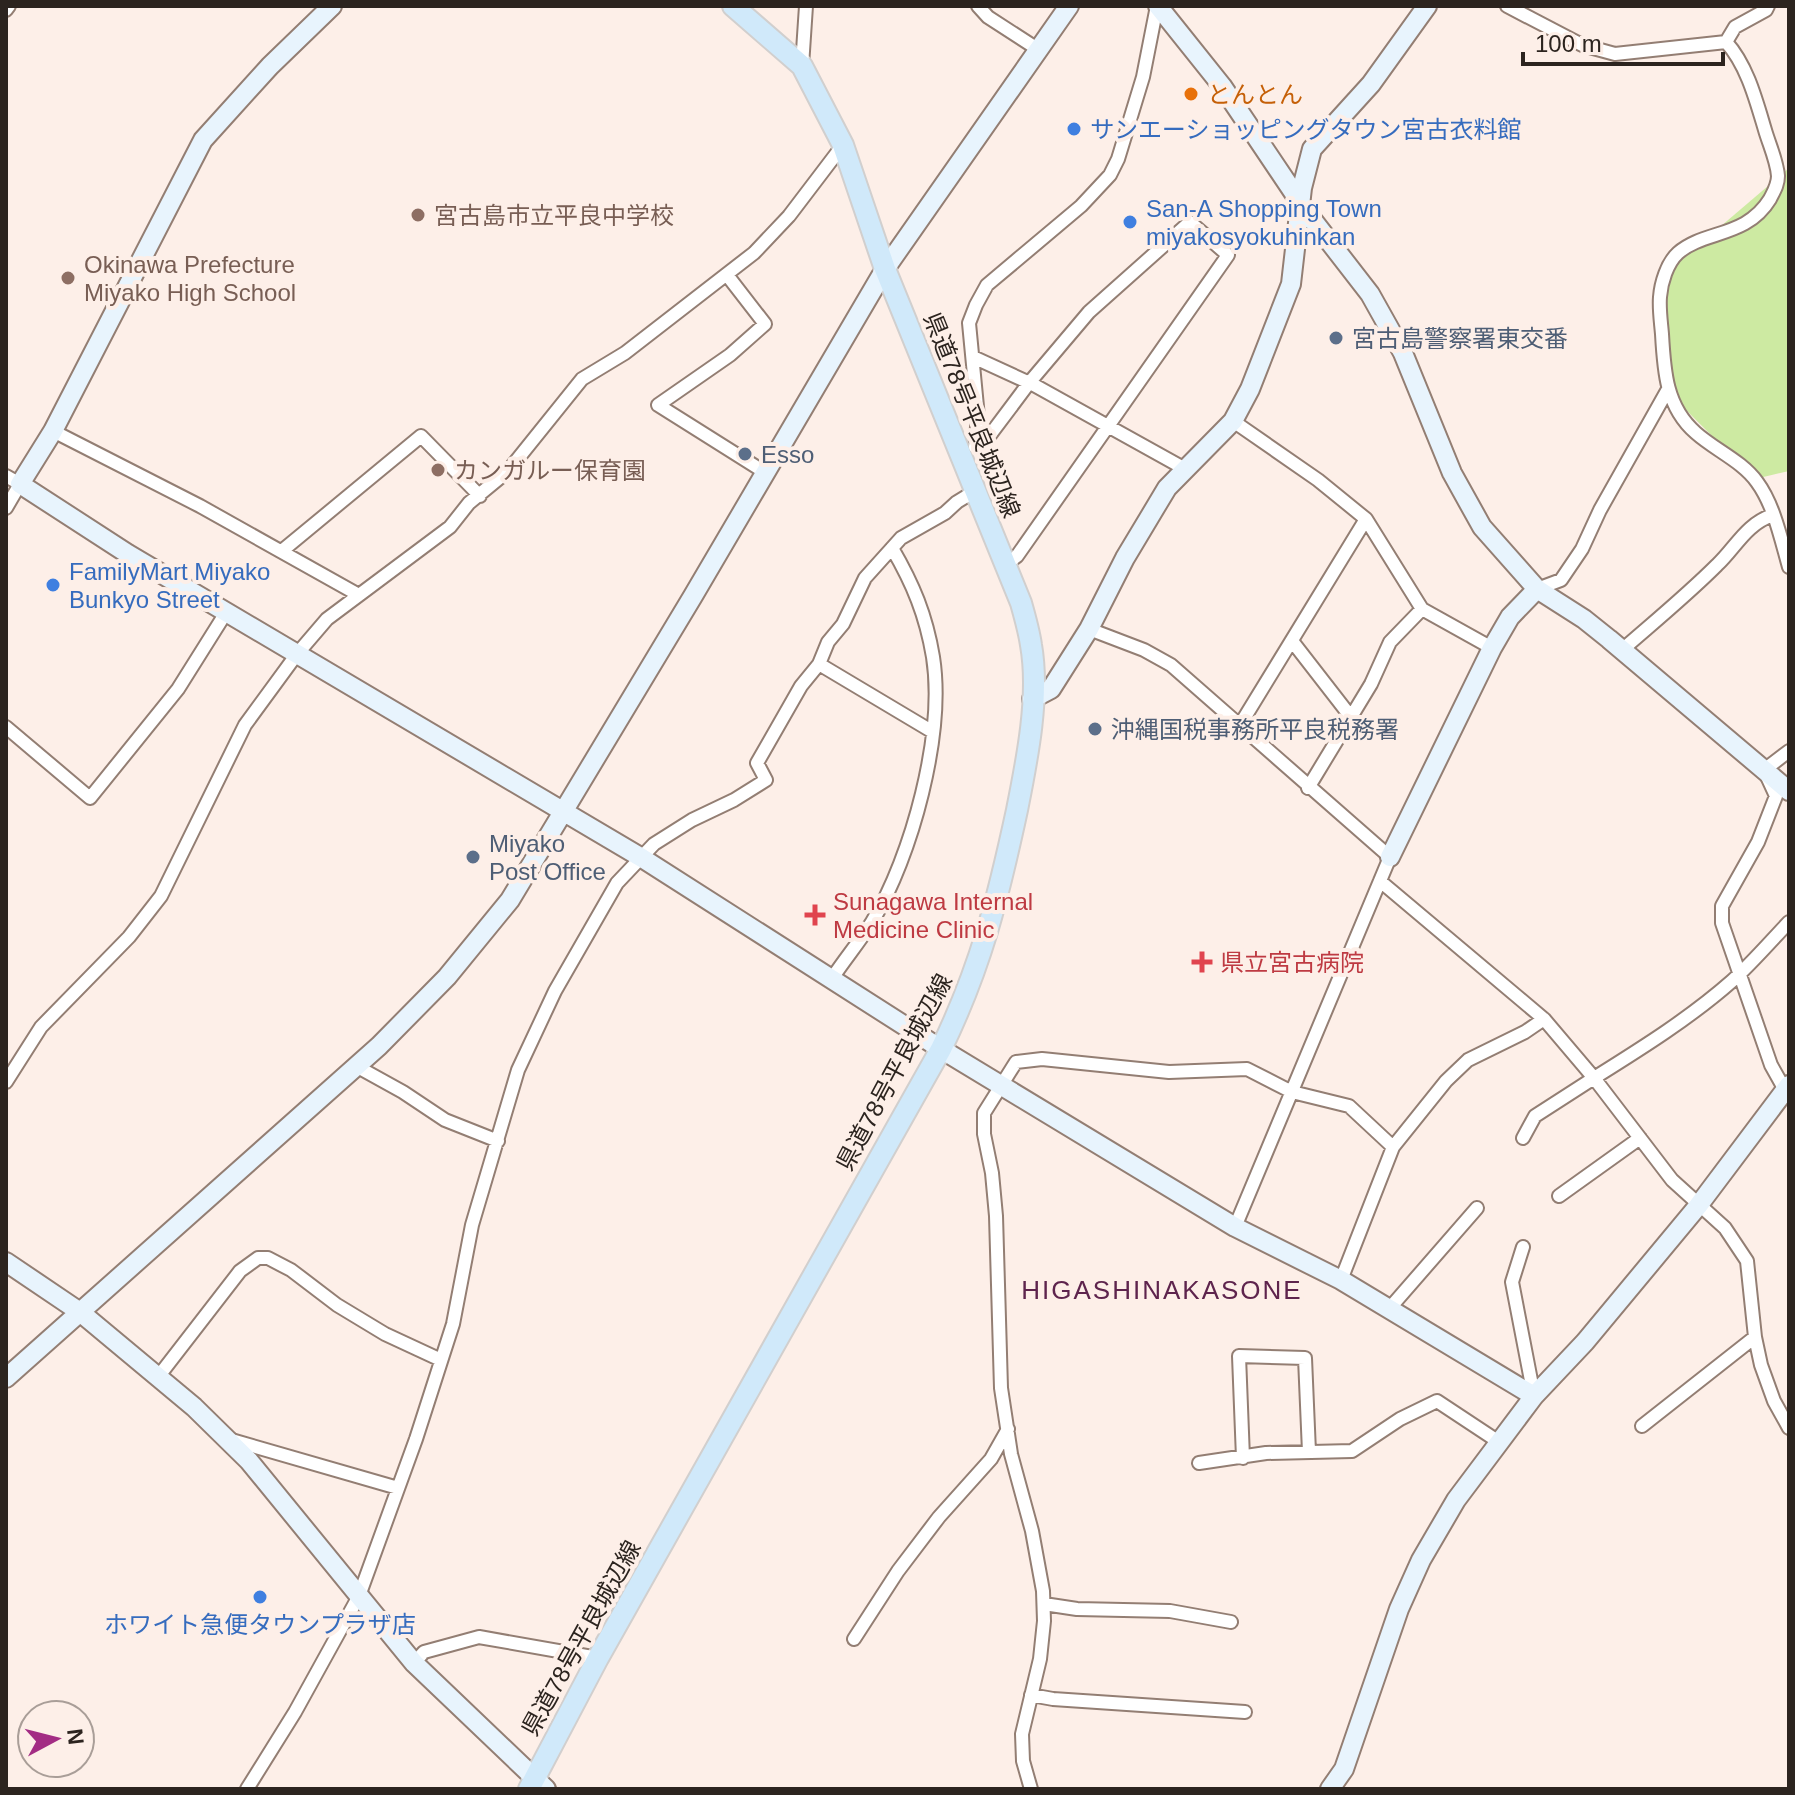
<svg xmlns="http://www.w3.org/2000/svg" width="1795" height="1795" font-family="Helvetica,'Noto Sans JP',sans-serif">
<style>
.green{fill:#cdeaa2}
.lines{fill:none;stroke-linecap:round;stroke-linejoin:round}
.street-casing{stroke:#937e73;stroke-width:16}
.secondary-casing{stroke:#937e73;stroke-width:22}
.primary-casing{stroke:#d1cfce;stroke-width:24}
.street{stroke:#fff;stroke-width:12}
.secondary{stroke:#e8f4fd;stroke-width:18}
.primary{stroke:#d0e9fa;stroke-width:20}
.food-dot{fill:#e8710a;stroke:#fdefe8;stroke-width:3}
.shop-dot{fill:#3f7fe0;stroke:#fdefe8;stroke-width:3}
.education-dot{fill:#8d6e63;stroke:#fdefe8;stroke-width:3}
.service-dot{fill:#5c6f8a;stroke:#fdefe8;stroke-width:3}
.health-dot{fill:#e0444e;stroke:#fdefe8;stroke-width:3}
.labels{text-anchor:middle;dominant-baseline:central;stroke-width:8;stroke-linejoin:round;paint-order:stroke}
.food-label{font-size:24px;fill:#c56008;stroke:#fdefe8;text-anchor:start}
.shop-label{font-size:24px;fill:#366cbe;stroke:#fdefe8;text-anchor:start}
.education-label{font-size:24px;fill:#785e54;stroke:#fdefe8;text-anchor:start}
.service-label{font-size:24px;fill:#4e5e75;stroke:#fdefe8;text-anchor:start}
.street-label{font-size:24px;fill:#2c241f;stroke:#fdefe8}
.health-label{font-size:24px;fill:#be3a42;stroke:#fdefe8;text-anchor:start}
.neighbourhood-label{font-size:26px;letter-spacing:2px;fill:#5e244d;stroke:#fdefe8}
</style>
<rect width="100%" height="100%" fill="#fdefe8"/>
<path class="green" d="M 1789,168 L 1789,471 L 1755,479 L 1667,391 L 1666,273 Z"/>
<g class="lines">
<defs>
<path id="street" d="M 978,6 L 988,17 L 1039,50
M 1507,6 L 1582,45 L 1615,54 L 1726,42
M 6,10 L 9,6
M 1726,42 C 1747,65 1756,100 1765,130 C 1769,144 1777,161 1778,176 C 1778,185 1774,191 1770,199 C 1746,238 1704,230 1678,253 C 1667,263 1661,283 1660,297 C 1659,309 1661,322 1662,334 C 1664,371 1666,407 1696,433 C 1715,450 1742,461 1757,482 C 1774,505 1781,539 1789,567
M 1726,42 L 1735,27 L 1766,10 L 1768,6
M 802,66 L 806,6
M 727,275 L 765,324 L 730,355 L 658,405 L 766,473
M 973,357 L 1034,385 L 1187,470
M 1233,421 L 1318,480 L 1366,519 L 1422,609 L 1492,648
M 53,431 L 200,506 L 357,594
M 977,445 L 990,435 L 1029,383 L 1089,312 L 1190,222 L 1228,255 L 1017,556 L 1005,565
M 975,447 L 978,417 L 969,323 L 976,305 L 987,285 L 1081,206 L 1110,175 L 1118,159 L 1143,77 L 1157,6
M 6,476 L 20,484 L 6,508
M 283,550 L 421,436 L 480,496
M 1537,589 L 1561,580 L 1582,549 L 1600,510 L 1667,391
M 1089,629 L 1144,650 L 1171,665 L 1390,857 L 1235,1227
M 1292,641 L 1351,717
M 1622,650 C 1654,622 1687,595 1717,565 C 1736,547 1746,524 1773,515
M 819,664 L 933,732
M 1240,725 L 1366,519
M 6,727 L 90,798 L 178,689 L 227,611
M 1308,788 L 1371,684 L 1390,642 L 1422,609
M 1380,881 L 1544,1019 L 1594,1078 L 1535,1116 L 1523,1138
M 1789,922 C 1770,942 1752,963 1732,981 C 1690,1018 1642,1048 1594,1078 L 1672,1180 L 1725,1228 L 1747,1261 L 1755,1337 L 1761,1365 L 1774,1401 L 1789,1428
M 833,977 C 845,959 860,941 872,922 C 912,856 945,734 933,657 C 926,615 913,584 892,548
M 356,1066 L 403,1092 L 445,1120 L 498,1141
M 6,1082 L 41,1027 L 129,937 L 161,896 L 245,725 L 297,654 L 327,619 L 450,527 L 469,503 L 508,471 L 582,379 L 625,353 L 754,253 L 789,216 L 843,145
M 1785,1090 L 1771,1065 L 1722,923 L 1722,906 L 1758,842 L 1776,796 L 1764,770 L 1789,751
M 1559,1196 L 1640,1138
M 1523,1247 L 1512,1282 L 1534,1396
M 1341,1280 L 1393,1147 L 1446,1081 L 1468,1060 L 1525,1032 L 1544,1019
M 1389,1309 L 1477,1208
M 158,1377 L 240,1271 L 258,1258 L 268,1258 L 291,1270 L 337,1305 L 385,1334 L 441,1360
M 1642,1426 L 1755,1337
M 228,1439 L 398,1488
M 1243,1458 L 1239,1356 L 1305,1358 L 1309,1452
M 1199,1463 L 1266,1453 L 1352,1451 L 1400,1419 L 1437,1401 L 1499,1442
M 1044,1604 L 1077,1609 L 1170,1611 L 1231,1622
M 854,1639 L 898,1571 L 939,1517 L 991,1459 L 1008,1429
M 414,1663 L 424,1652 L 479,1637 L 598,1658
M 1031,1695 L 1053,1699 L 1245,1712
M 247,1789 L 295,1712 L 359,1596 L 416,1439 L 453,1324 L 472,1225 L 518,1070 L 555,991 L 617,883 L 654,844 L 692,820 L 734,800 L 766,780 L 757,763 L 801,686 L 819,664 L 828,642 L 843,624 L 865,578 L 901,538 L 945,513 L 957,502 L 975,491
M 1031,1789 L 1023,1761 L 1022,1734 L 1040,1659 L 1044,1621 L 1043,1591 L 1032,1531 L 1011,1454 L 1001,1388 L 996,1216 L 992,1173 L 984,1134 L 984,1113 L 1016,1062 L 1042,1059 L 1169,1072 L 1247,1069 L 1292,1092 L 1349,1106 L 1393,1147"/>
<path id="secondary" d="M 332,6 L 270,66 L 203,140 L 53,431 L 20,484 L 128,554 L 642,858 L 941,1049 L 1235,1227 L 1341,1280 L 1534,1396
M 1158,6 L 1222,86 L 1308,214 L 1370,294 L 1403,353 L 1452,473 L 1482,527 L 1537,589 L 1584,619 L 1609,639 L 1789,791
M 1032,699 L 1051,689 L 1089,629 L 1125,558 L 1167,488 L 1233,421 L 1250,389 L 1291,284 L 1302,188 L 1312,149 L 1371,84 L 1427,6
M 1390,857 L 1492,648 L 1510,617 L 1537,589
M 6,1262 L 80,1312 L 194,1407 L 249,1461 L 414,1663 L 546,1789
M 6,1378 L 379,1046 L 447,977 L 510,900 L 693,596 L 885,269 L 1069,6
M 1330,1789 L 1344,1769 L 1399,1609 L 1421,1560 L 1456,1500 L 1534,1396 L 1585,1342 L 1698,1206 L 1789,1085"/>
<path id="primary" d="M 529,1789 L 598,1658 L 941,1049 C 981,967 998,898 1017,810 C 1027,760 1040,696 1031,645 C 1029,631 1025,617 1021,603 L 885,269 L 843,145 L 802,66 L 733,6"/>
</defs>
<use href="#street" class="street-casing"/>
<use href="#secondary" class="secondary-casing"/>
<use href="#primary" class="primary-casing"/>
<use href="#street" class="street"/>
<use href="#secondary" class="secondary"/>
<use href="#primary" class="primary"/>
</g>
<circle class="food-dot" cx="1191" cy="94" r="8"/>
<g class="shop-dot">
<circle cx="1074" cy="129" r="8"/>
<circle cx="1130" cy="222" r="8"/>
<circle cx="53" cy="585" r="8"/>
<circle cx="260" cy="1597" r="8"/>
</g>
<g class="education-dot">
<circle cx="418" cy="215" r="8"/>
<circle cx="68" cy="278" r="8"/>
<circle cx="438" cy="470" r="8"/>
</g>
<g class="service-dot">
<circle cx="1336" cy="338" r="8"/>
<circle cx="745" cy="454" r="8"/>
<circle cx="1095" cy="729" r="8"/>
<circle cx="473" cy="857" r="8"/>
</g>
<g class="health-dot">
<path d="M811 903h8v8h8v8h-8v8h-8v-8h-8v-8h8z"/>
<path d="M1198 950h8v8h8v8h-8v8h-8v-8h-8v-8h8z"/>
</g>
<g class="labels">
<g class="food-label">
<text x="1207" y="94">とんとん</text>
</g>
<g class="shop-label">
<text x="1090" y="129">サンエーショッピングタウン宮古衣料館</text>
<text x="1146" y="208">San-A Shopping Town<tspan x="1146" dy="28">miyakosyokuhinkan</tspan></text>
<text x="69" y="571">FamilyMart Miyako<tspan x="69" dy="28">Bunkyo Street</tspan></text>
<text x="260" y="1624" text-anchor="middle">ホワイト急便タウンプラザ店</text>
</g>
<g class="education-label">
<text x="434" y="215">宮古島市立平良中学校</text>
<text x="84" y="264">Okinawa Prefecture<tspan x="84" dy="28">Miyako High School</tspan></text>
<text x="454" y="470">カンガルー保育園</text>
</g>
<g class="service-label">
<text x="1352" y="338">宮古島警察署東交番</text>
<text x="761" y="454">Esso</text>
<text x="1111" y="729">沖縄国税事務所平良税務署</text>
<text x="489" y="843">Miyako<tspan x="489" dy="28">Post Office</tspan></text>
</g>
<g class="street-label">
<text transform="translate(972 415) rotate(68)">県道78号平良城辺線</text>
<text transform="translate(894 1072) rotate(-62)">県道78号平良城辺線</text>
<text transform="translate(581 1638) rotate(-61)">県道78号平良城辺線</text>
</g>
<g class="health-label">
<text x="833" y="901">Sunagawa Internal<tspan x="833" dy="28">Medicine Clinic</tspan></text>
<text x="1220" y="962">県立宮古病院</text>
</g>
<g class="neighbourhood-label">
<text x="1162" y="1290">HIGASHINAKASONE</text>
</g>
</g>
<rect width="1795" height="1795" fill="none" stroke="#2c241f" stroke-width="16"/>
<g transform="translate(56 1739) rotate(83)"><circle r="38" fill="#fdefe8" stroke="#a99e98" stroke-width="2"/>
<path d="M0-6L14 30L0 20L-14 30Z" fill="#a32c84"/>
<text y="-12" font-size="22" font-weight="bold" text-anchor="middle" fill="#2c241f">N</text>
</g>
<path d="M1523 52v12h200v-12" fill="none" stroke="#2c241f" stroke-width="4"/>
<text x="1535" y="52" font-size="24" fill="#2c241f" stroke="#fdefe8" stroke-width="6" paint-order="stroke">100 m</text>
</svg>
